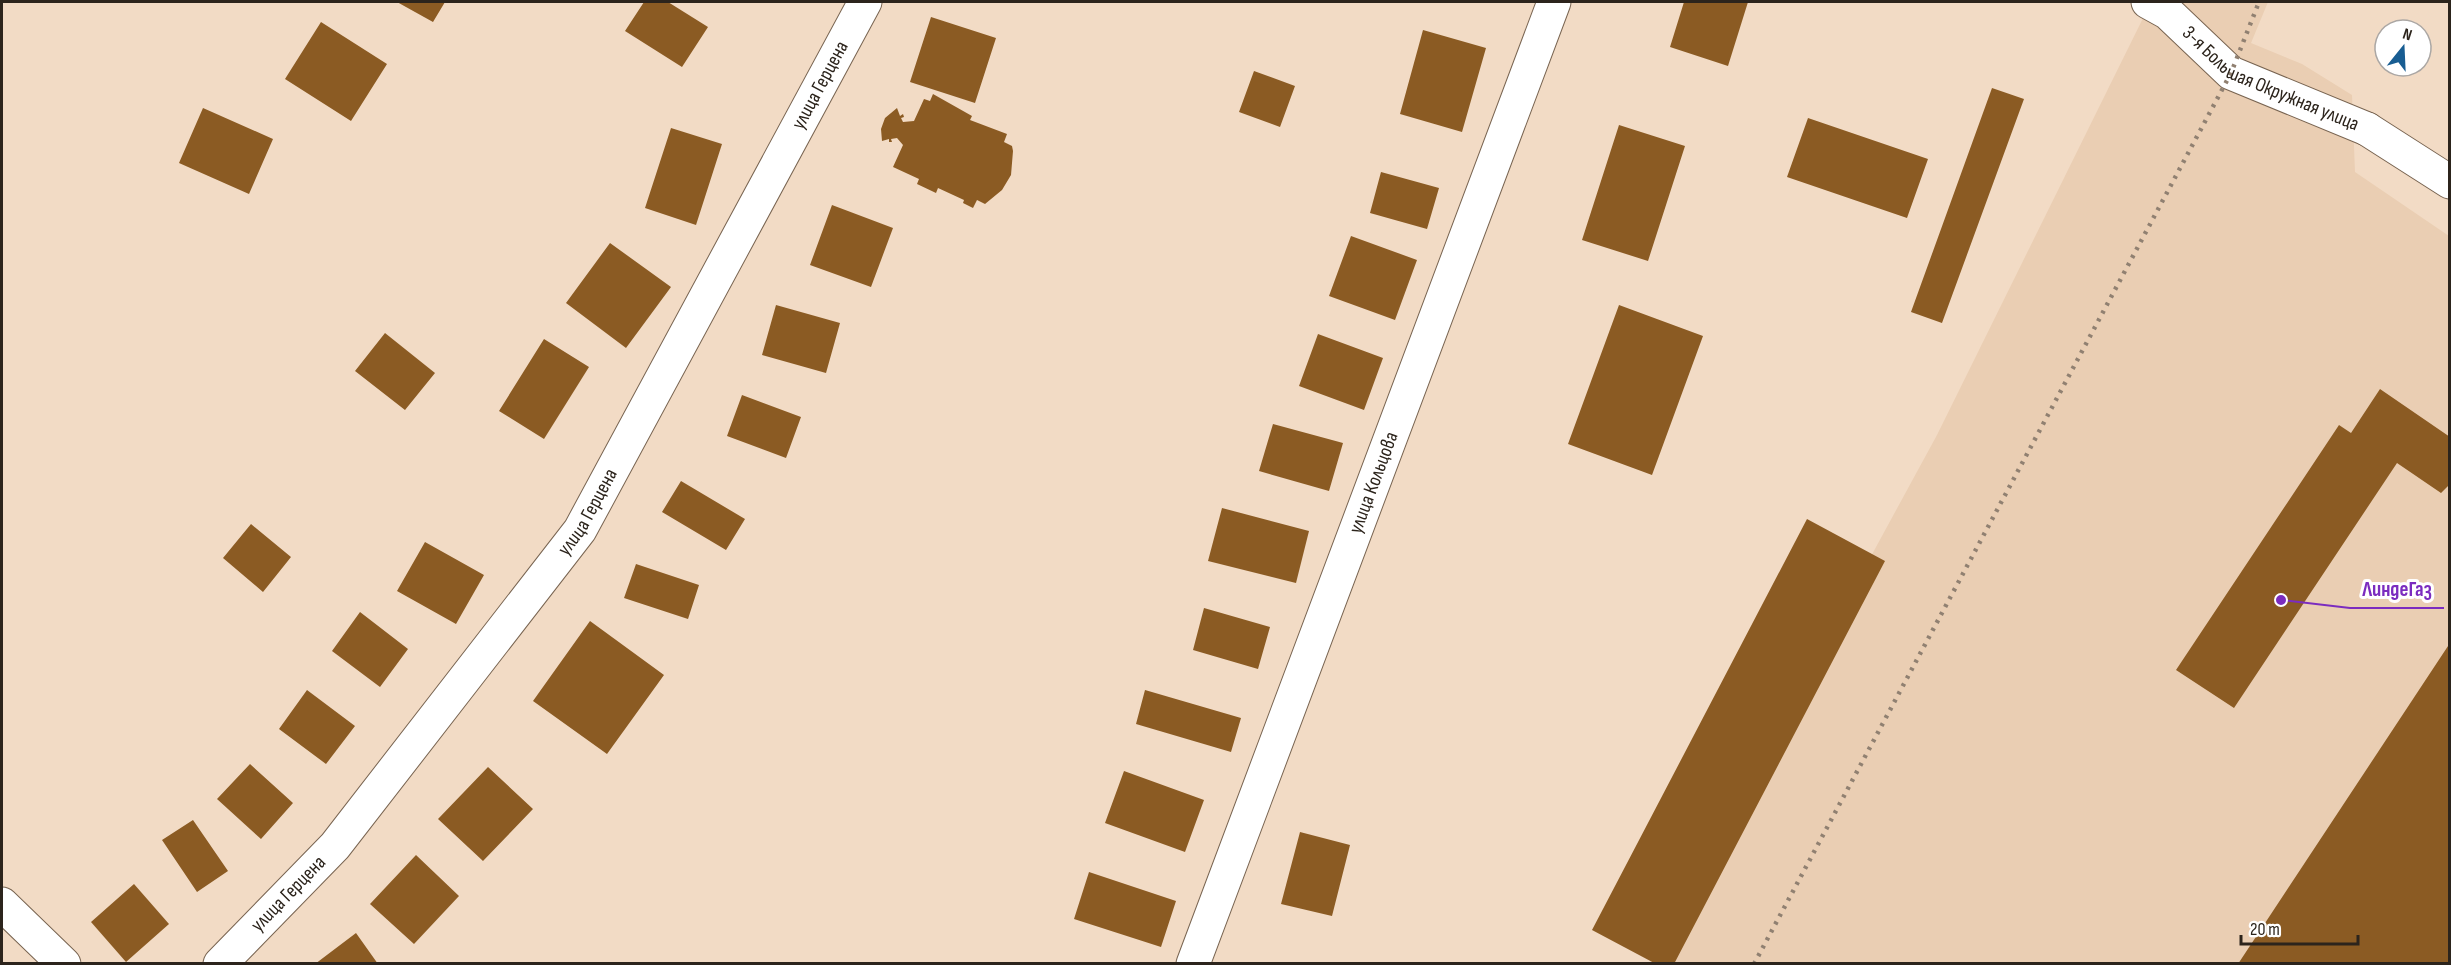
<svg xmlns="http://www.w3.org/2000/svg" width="2451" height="965" font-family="'Sofia Sans Condensed',sans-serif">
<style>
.built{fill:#eaceb3}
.building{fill:#8b5b23}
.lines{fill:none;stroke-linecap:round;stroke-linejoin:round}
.street-casing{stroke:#786451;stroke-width:35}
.secondary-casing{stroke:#786451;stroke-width:35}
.street{stroke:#fff;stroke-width:33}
.secondary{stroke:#fff;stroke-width:33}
.rail{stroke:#908071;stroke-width:4.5;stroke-dasharray:3 6;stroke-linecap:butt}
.labels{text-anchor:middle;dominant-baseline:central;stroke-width:6;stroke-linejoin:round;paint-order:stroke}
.street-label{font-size:20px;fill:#2c241c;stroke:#fff}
.leader{fill:none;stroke:#7b2cbf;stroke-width:2}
.callout-dot{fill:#7b2cbf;stroke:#fff;stroke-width:2}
.callout-label{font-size:21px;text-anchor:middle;font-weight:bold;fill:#7b2cbf;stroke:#fff;stroke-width:6;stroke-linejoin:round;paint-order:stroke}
</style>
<rect width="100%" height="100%" fill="#f2dbc5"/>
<path class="built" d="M 2151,2 L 2268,2 L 2251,43 L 2302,64 L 2352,95 L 2355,172 L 2449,236 L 2449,963 L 1649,964 L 1937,435 Z"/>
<path class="building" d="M 397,2 L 445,2 L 433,22 Z
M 644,2 L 668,2 L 708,27 L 682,67 L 625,31 Z
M 1684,2 L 1748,2 L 1728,66 L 1670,47 Z
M 931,17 L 996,38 L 975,103 L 910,82 Z
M 321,22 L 387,64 L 351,121 L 285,79 Z
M 1423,30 L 1486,48 L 1462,132 L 1400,114 Z
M 1254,71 L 1295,86 L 1280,127 L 1239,112 Z
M 1992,88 L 2024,99 L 1942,323 L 1911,312 Z
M 933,94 L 972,116 L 970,120 L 1007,134 L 1004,142 L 1012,146 L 1013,151 L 1011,175 L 1002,190 L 985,204 L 977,200 L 973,208 L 963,203 L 964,200 L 938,188 L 936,193 L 917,184 L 919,179 L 893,167 L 903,145 L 897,138 L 891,139 L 892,142 L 889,142 L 889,139 L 882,141 L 881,129 L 885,118 L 897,108 L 900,116 L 903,114 L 904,117 L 901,118 L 903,122 L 914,121 L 924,99 L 930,101 Z
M 203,108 L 273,139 L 249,194 L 179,163 Z
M 1808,118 L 1928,159 L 1907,218 L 1787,177 Z
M 1619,125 L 1685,146 L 1648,261 L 1582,240 Z
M 671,128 L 722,144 L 696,225 L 645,208 Z
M 1381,172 L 1439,188 L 1427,229 L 1370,213 Z
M 832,205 L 893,228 L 871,287 L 810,265 Z
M 1351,236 L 1417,260 L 1395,320 L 1329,296 Z
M 610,243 L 671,287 L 626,348 L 566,303 Z
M 776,305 L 840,323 L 826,373 L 762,355 Z
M 1619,305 L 1703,336 L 1652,475 L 1568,444 Z
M 385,333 L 435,373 L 405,410 L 355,371 Z
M 1318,334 L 1383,358 L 1364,410 L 1299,386 Z
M 544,339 L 589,367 L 544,439 L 499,411 Z
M 2380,389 L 2450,437 L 2450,484 L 2441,493 L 2397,463 L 2234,708 L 2176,670 L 2339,425 L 2351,433 Z
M 742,395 L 801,417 L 786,458 L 727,436 Z
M 1273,424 L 1343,443 L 1329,491 L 1259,471 Z
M 681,481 L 745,519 L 726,550 L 662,512 Z
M 1222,508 L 1309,531 L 1296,583 L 1208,561 Z
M 1807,519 L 1885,561 L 1674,964 L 1656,964 L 1592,930 Z
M 251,524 L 291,557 L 263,592 L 223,558 Z
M 425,542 L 484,575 L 456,624 L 397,591 Z
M 636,564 L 699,585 L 688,619 L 624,598 Z
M 1204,608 L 1270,627 L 1258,669 L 1193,650 Z
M 360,612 L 408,649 L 380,687 L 332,651 Z
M 590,621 L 664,675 L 607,754 L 533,701 Z
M 2450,643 L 2450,964 L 2238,964 Z
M 307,690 L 355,726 L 326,764 L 279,729 Z
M 1145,690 L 1241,718 L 1231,752 L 1136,724 Z
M 250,764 L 293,803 L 261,839 L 217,799 Z
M 488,767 L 533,809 L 483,861 L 438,819 Z
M 1124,771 L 1204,800 L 1185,852 L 1105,823 Z
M 193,820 L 228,871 L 197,892 L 162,840 Z
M 1300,832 L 1350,845 L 1332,916 L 1281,904 Z
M 416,855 L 459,896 L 414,944 L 370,904 Z
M 1089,872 L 1176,901 L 1161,947 L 1074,919 Z
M 134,884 L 169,924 L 126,962 L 91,922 Z
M 356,933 L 378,964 L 315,964 Z"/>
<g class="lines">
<defs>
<g id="street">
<path id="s1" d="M 2148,2 L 2168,13 L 2231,73 L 2367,129"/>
<path d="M 2,904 L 64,964"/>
<path id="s2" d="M 1193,964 L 1554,2"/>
</g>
<g id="secondary">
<path d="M 2367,129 L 2450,182"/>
<path id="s3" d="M 220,964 L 335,846 L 580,530 L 865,2"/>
</g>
</defs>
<use href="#street" class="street-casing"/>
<use href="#secondary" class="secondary-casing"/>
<use href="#street" class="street"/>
<use href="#secondary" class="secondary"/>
<path class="rail" d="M 1754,964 L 2231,73 L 2259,2"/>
</g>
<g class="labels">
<g class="street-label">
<text stroke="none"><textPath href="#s1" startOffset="147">3-я Большая Окружная улица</textPath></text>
<text stroke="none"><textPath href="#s3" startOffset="1070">улица Герцена</textPath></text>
<text stroke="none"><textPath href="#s2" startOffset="514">улица Кольцова</textPath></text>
<text stroke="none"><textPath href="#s3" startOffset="584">улица Герцена</textPath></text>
<text stroke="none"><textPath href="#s3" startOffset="98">улица Герцена</textPath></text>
</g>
</g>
<path class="leader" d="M2281 600L2350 608H2444"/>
<circle class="callout-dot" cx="2281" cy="600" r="6"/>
<g class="callout-label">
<text x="2397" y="596">ЛиндеГаз</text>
</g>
<rect width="2451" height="965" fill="none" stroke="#2c241c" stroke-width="6"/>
<g transform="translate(2403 48) rotate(18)"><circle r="28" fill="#ffffff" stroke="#aba7a4" stroke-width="1.5"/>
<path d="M0-4.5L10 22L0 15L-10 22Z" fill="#185d92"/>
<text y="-9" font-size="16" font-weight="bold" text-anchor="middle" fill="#2c241c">N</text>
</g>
<path d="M2241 935v9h117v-9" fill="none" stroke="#2c241c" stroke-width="3"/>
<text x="2250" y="935" font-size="18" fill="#2c241c" stroke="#ffffff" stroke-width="4.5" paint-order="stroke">20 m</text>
</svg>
